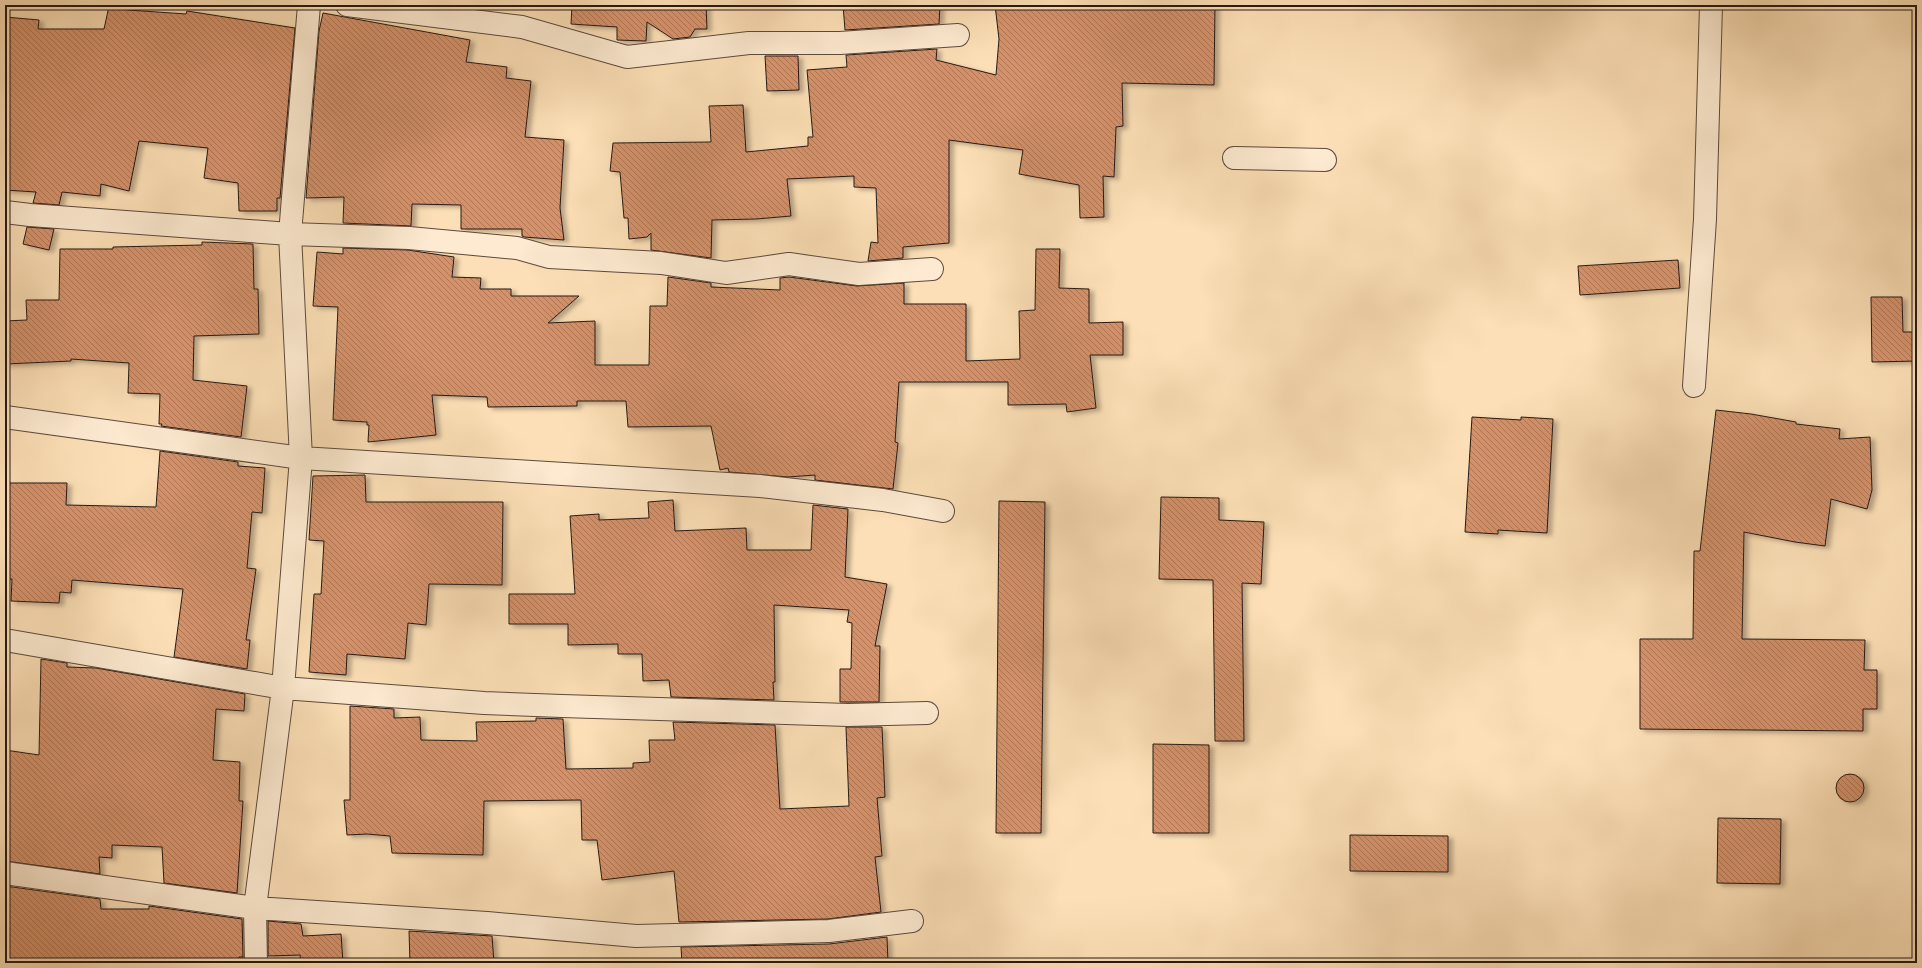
<svg xmlns="http://www.w3.org/2000/svg" width="1922" height="968" font-family="Vollkorn,serif">
<style>
.building{fill:url(#building-back-hatch);stroke:#271914;filter:url(#shadow)}
.lines{fill:none;stroke-linecap:round;stroke-linejoin:round}
.minor-casing{stroke:#5c4a3c;stroke-width:24}
.minor{stroke:#fdead0;stroke-width:22}
</style>
<defs>
<pattern id="building-back-hatch" width="6" height="6" patternUnits="userSpaceOnUse"><rect width="6" height="6" fill="#d5916a"/><path d="M-1 5l2 2M0 0l6 6M5-1l2 2" fill="none" stroke="#ad7656"/></pattern>
<filter id="shadow"><feDropShadow dx="4.5" dy="2.5" stdDeviation="2" flood-color="#0004"/></filter>
</defs>
<rect width="100%" height="100%" fill="#fcdfb6"/>
<filter id="stains"><feTurbulence type="fractalNoise" baseFrequency=".005" numOctaves="4"/><feColorMatrix values="0 0 0 0 .2 0 0 0 0 .09 0 0 0 0 .02 0 0 0 .5 -.17"/></filter>
<radialGradient id="worn" r=".72"><stop offset=".6" stop-color="#630" stop-opacity="0"/><stop offset="1" stop-color="#630" stop-opacity=".3"/></radialGradient>
<path class="building" d="M 572,5 L 706,5 L 707,29 L 695,29 L 690,37 L 673,39 L 647,22 L 646,41 L 617,40 L 617,27 L 571,24 Z
M 843,5 L 940,5 L 939,24 L 845,30 Z
M 995,5 L 1215,5 L 1214,85 L 1122,83 L 1123,126 L 1116,127 L 1114,177 L 1103,176 L 1104,217 L 1080,218 L 1079,185 L 1019,174 L 1023,150 L 949,140 L 949,243 L 903,247 L 903,258 L 868,261 L 871,242 L 878,243 L 876,188 L 854,187 L 854,176 L 787,179 L 791,216 L 756,219 L 712,220 L 711,258 L 651,250 L 651,233 L 647,237 L 629,239 L 628,218 L 624,218 L 620,172 L 610,171 L 613,143 L 711,142 L 709,106 L 743,105 L 746,152 L 808,146 L 808,137 L 813,137 L 807,70 L 847,67 L 846,55 L 937,49 L 936,60 L 996,75 L 999,39 Z
M 109,6 L 128,10 L 186,14 L 187,11 L 295,28 L 280,198 L 277,198 L 277,211 L 239,211 L 238,183 L 204,178 L 208,148 L 139,141 L 129,191 L 101,184 L 100,196 L 62,192 L 59,205 L 33,203 L 36,192 L 5,190 L 5,17 L 39,20 L 38,29 L 104,29 Z
M 323,13 L 470,40 L 466,62 L 507,67 L 506,78 L 531,81 L 525,137 L 564,140 L 560,208 L 564,240 L 524,237 L 522,236 L 522,229 L 461,229 L 461,205 L 412,204 L 411,226 L 343,223 L 344,197 L 306,198 L 319,31 Z
M 765,56 L 798,56 L 799,90 L 767,91 Z
M 27,227 L 54,229 L 49,250 L 23,244 Z
M 202,242 L 253,244 L 254,289 L 258,289 L 259,334 L 194,336 L 193,380 L 247,386 L 241,437 L 161,426 L 162,424 L 159,424 L 160,394 L 128,393 L 129,363 L 71,359 L 71,361 L 5,364 L 5,321 L 27,320 L 26,300 L 59,300 L 60,249 L 113,249 L 113,247 L 202,245 Z
M 343,248 L 408,250 L 454,257 L 452,277 L 481,278 L 480,289 L 511,289 L 511,296 L 579,296 L 548,323 L 595,321 L 595,365 L 649,365 L 650,306 L 667,306 L 668,277 L 711,283 L 711,287 L 780,290 L 780,278 L 789,277 L 857,286 L 904,283 L 904,304 L 966,304 L 966,361 L 1020,359 L 1019,311 L 1035,310 L 1036,249 L 1060,249 L 1059,288 L 1089,289 L 1089,323 L 1123,322 L 1123,355 L 1090,355 L 1096,408 L 1067,412 L 1066,404 L 1008,405 L 1008,382 L 899,382 L 895,442 L 898,443 L 893,489 L 815,480 L 815,475 L 788,477 L 729,472 L 728,468 L 720,470 L 711,426 L 628,427 L 626,401 L 577,401 L 577,406 L 488,407 L 487,397 L 432,395 L 436,435 L 368,442 L 369,425 L 367,425 L 367,422 L 333,420 L 338,307 L 313,306 L 317,252 L 343,254 Z
M 1678,260 L 1680,288 L 1580,295 L 1578,266 Z
M 1871,297 L 1902,297 L 1903,332 L 1917,332 L 1917,361 L 1872,362 Z
M 1716,410 L 1751,414 L 1796,422 L 1796,424 L 1840,429 L 1839,439 L 1870,437 L 1872,490 L 1867,509 L 1831,499 L 1825,546 L 1795,542 L 1744,532 L 1742,639 L 1865,640 L 1864,670 L 1877,670 L 1877,709 L 1863,709 L 1863,731 L 1640,729 L 1640,639 L 1693,639 L 1694,551 L 1700,551 Z
M 1472,417 L 1521,420 L 1521,417 L 1553,419 L 1547,533 L 1498,530 L 1498,534 L 1465,532 Z
M 160,451 L 238,462 L 238,466 L 265,468 L 262,513 L 252,512 L 247,568 L 256,569 L 246,640 L 250,640 L 247,669 L 174,657 L 183,589 L 72,580 L 71,593 L 60,592 L 59,603 L 11,601 L 12,579 L 5,579 L 5,483 L 67,483 L 66,505 L 156,507 Z
M 365,475 L 366,502 L 503,502 L 502,585 L 429,584 L 426,625 L 408,623 L 405,659 L 347,654 L 346,675 L 309,672 L 314,594 L 321,594 L 324,541 L 309,540 L 313,476 Z
M 1161,497 L 1219,498 L 1219,520 L 1264,522 L 1261,584 L 1242,583 L 1244,741 L 1215,741 L 1213,580 L 1159,579 Z
M 673,500 L 675,531 L 746,528 L 747,550 L 811,550 L 813,505 L 848,509 L 845,577 L 887,584 L 875,646 L 880,646 L 879,702 L 840,702 L 840,669 L 851,669 L 852,623 L 847,622 L 849,610 L 774,605 L 775,682 L 773,682 L 774,700 L 671,697 L 669,680 L 643,681 L 642,654 L 618,654 L 618,644 L 568,645 L 568,624 L 509,624 L 509,594 L 575,594 L 570,516 L 599,514 L 599,520 L 649,518 L 648,502 Z
M 999,501 L 1045,502 L 1041,833 L 996,833 Z
M 41,659 L 67,663 L 67,667 L 96,668 L 245,694 L 244,711 L 216,709 L 213,760 L 240,762 L 239,801 L 243,801 L 237,893 L 164,883 L 162,847 L 112,845 L 112,858 L 99,857 L 100,874 L 5,861 L 5,750 L 39,755 Z
M 350,706 L 394,709 L 394,718 L 420,717 L 421,740 L 477,741 L 476,722 L 536,721 L 536,718 L 563,719 L 566,769 L 633,768 L 633,763 L 650,762 L 649,740 L 675,740 L 673,722 L 775,725 L 780,809 L 849,806 L 846,727 L 882,727 L 885,797 L 877,798 L 882,856 L 875,857 L 881,912 L 828,919 L 679,922 L 674,871 L 602,880 L 597,840 L 582,840 L 581,800 L 484,801 L 483,855 L 392,853 L 390,836 L 367,834 L 347,835 L 344,800 L 350,800 Z
M 1153,744 L 1209,745 L 1209,833 L 1153,833 Z
M1836 788a14 14 0 1 1 28 0a14 14 0 1 1-28 0Z
M 1718,818 L 1781,819 L 1780,884 L 1717,883 Z
M 1350,835 L 1448,836 L 1448,872 L 1350,871 Z
M 5,886 L 100,899 L 101,909 L 149,909 L 149,906 L 242,919 L 243,957 L 239,957 L 239,963 L 5,963 Z
M 268,921 L 301,924 L 303,936 L 341,934 L 343,963 L 301,963 L 300,955 L 268,956 Z
M 409,931 L 492,936 L 494,963 L 410,963 Z
M 887,937 L 888,963 L 763,963 L 762,959 L 682,963 L 681,947 L 829,944 Z"/>
<g class="lines">
<defs>
<path id="minor" d="M 347,5 L 522,27 L 627,57 L 749,43 L 840,43 L 958,35
M 1234,158 L 1325,160
M 5,212 L 30,215 L 290,234 L 409,238 L 517,248 L 549,257 L 661,263 L 726,273 L 789,264 L 859,274 L 932,269
M 1694,386 L 1705,219 L 1711,5
M 5,417 L 301,458 L 760,486 L 883,500 L 943,511
M 5,640 L 283,688 L 484,703 L 562,706 L 848,715 L 927,713
M 5,873 L 255,908 L 487,923 L 636,936 L 829,931 L 912,921
M 256,963 L 255,908 L 283,688 L 301,458 L 290,234 L 309,5"/>
</defs>
<use href="#minor" class="minor-casing"/>
<use href="#minor" class="minor"/>
</g>
<rect width="1922" height="968" fill="none" stroke="#fcdfb6" stroke-width="20"/>
<rect x="6" y="6" width="1910" height="956" fill="none" stroke="#271914" stroke-width="2"/>
<rect x="10" y="10" width="1902" height="948" fill="none" stroke="#271914"/>
<rect width="100%" height="100%" filter="url(#stains)"/>
<rect width="100%" height="100%" fill="url(#worn)"/>
</svg>
